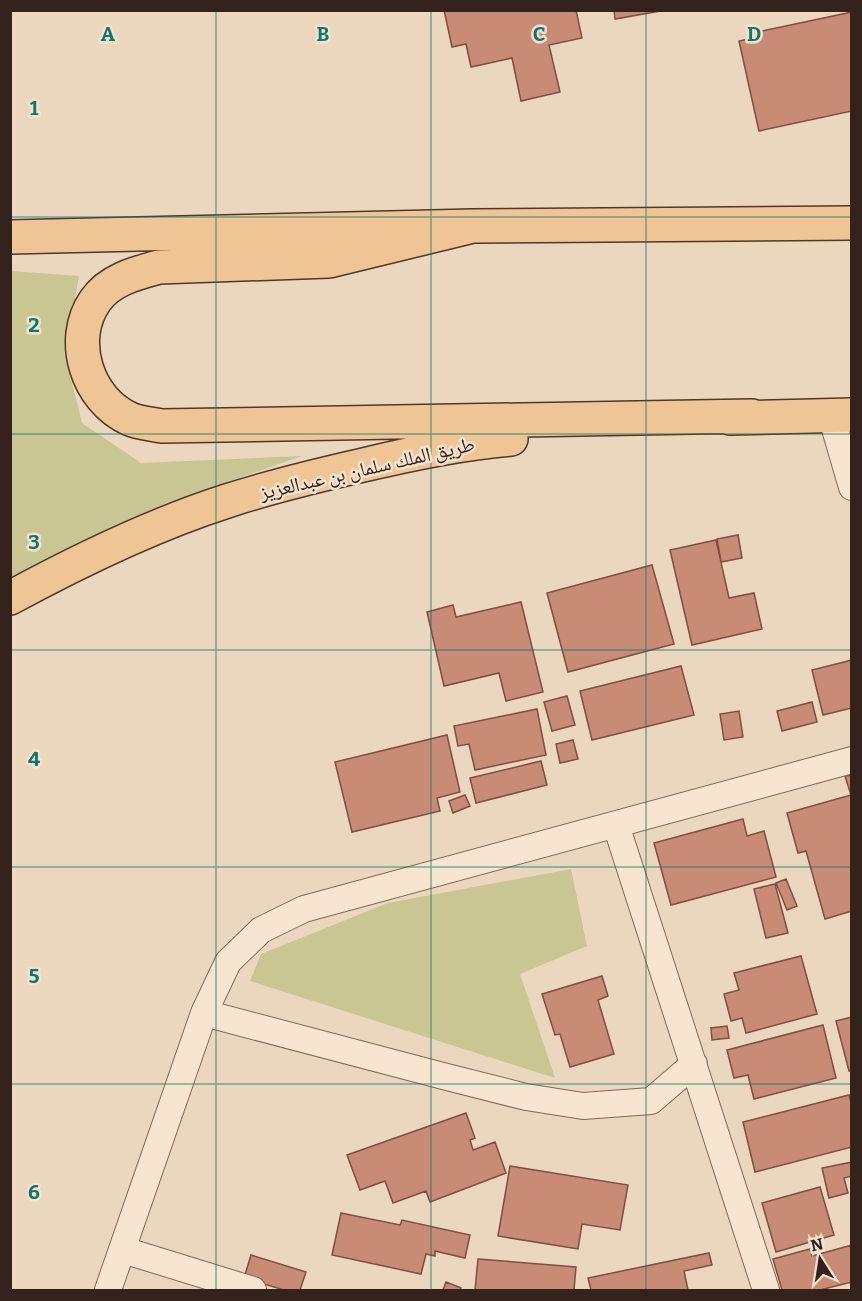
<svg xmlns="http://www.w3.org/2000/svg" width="862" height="1301" font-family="Bitter,'Noto Naskh Arabic',serif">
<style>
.green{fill:#c9c693}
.building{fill:#c88b75;stroke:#814e3f;stroke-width:1.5}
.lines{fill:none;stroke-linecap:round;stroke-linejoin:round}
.street-casing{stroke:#836858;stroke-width:28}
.primary-casing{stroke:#50372c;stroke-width:36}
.street{stroke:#f7e5d0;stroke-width:26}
.primary{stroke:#efc596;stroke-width:33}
.grid{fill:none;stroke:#0f766e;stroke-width:1.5;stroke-opacity:0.55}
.labels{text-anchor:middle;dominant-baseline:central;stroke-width:5;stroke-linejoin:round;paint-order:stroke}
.street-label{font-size:20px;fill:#33231c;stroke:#f3e2cd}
.grid-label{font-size:20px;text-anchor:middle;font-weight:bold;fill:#0f766e;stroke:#f3e2cd;stroke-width:5;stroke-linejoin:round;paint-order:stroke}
</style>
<rect width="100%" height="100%" fill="#ebd7be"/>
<path class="green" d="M 11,271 L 79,276 L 65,355 L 82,423 L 141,463 L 302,456 L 164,504 L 11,583 Z
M 571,869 L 587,946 L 520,974 L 555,1078 L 250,981 L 261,954 L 388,903 Z"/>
<path class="building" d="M 444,10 L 576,10 L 582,38 L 549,45 L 560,92 L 521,101 L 512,58 L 471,67 L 466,44 L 452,47 Z
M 614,10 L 660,10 L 660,11 L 615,19 Z
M 852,12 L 852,111 L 759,131 L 739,41 L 753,38 L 752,33 Z
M 738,535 L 742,558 L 721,562 L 717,539 Z
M 716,540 L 729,598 L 754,593 L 762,629 L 692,645 L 670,550 Z
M 652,565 L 674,644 L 568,672 L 547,593 Z
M 521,602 L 543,692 L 506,701 L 499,673 L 444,686 L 427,612 L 453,605 L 456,617 Z
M 852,660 L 852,708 L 823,715 L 812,670 Z
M 681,666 L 694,715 L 592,740 L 580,691 Z
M 567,696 L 575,725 L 552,731 L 544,702 Z
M 812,702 L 817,722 L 782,731 L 777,711 Z
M 537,709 L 546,755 L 475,770 L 469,744 L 458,746 L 454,726 Z
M 739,711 L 743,737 L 724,740 L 720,714 Z
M 447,735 L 460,792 L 437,798 L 440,811 L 352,832 L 335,762 Z
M 573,740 L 578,759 L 560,763 L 556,744 Z
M 541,761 L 547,785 L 476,803 L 470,778 Z
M 852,775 L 852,911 L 825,919 L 806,851 L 798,853 L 787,813 L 851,795 L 845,776 Z
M 465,795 L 470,806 L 453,813 L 449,801 Z
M 743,819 L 747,836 L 764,831 L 776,877 L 671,905 L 654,843 Z
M 786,879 L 797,906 L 787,910 L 776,883 Z
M 775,884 L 788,933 L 766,938 L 754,889 Z
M 801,956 L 817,1014 L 746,1033 L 742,1018 L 731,1021 L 724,994 L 739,990 L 734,973 Z
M 602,976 L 608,996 L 598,1000 L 614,1054 L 570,1067 L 560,1034 L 555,1035 L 542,994 Z
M 852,1017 L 852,1070 L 849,1071 L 836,1021 Z
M 823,1025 L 836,1078 L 754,1099 L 748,1075 L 734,1078 L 727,1050 Z
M 727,1026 L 729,1038 L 712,1040 L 711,1028 Z
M 849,1095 L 852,1106 L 852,1147 L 755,1172 L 743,1122 Z
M 466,1113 L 475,1138 L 470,1140 L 473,1150 L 495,1142 L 506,1173 L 430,1202 L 426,1191 L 393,1203 L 385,1181 L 360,1190 L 347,1155 Z
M 852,1162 L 852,1176 L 844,1178 L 848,1193 L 829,1198 L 822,1168 Z
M 510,1166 L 628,1185 L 620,1230 L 582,1224 L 578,1249 L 498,1236 Z
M 820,1187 L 834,1235 L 776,1252 L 762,1203 Z
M 341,1213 L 400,1225 L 402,1220 L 470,1235 L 465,1258 L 435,1251 L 435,1256 L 426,1254 L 421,1274 L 332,1255 Z
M 852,1245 L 852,1282 L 820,1290 L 782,1290 L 773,1259 L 810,1249 L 812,1256 Z
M 709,1253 L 712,1265 L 684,1271 L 688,1290 L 591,1290 L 588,1278 Z
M 251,1255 L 306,1272 L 300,1290 L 284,1290 L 244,1278 Z
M 478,1259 L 576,1267 L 574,1290 L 475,1290 Z
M 446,1282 L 461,1288 L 460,1290 L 443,1290 Z"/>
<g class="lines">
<defs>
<path id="street" d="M 831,415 L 852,487
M 616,825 L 766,1290
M 204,1013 L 443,1076 L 526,1097 L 583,1106 L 651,1101 L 694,1064
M 123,1250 L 253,1290
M 108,1290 L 204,1013 L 228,962 L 261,930 L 304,909 L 852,760"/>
<path id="primary" d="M 473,226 L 329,261 L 159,267 C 136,273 109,280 95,301 C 68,340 87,400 130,419 C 139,423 152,424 161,426 L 752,416
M 10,237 L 473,226 L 852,223
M 730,418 L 852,415
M 10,598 C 80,560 152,525 227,501 C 270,487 315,476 359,466 C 409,454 460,443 511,439"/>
</defs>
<use href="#street" class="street-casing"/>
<use href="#primary" class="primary-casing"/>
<use href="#street" class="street"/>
<use href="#primary" class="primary"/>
</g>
<path class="grid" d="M 216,10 L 216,1290M 431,10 L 431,1290M 646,10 L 646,1290M 10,217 L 852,217M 10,434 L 852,434M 10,650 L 852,650M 10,867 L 852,867M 10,1084 L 852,1084"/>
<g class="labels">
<g class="street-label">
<text transform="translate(367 468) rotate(-13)">طريق الملك سلمان بن عبدالعزيز</text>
</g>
</g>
<g class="grid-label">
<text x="108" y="41">A</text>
<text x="323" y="41">B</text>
<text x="539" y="41">C</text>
<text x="754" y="41">D</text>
<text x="34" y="115">1</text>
<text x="34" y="332">2</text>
<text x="34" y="549">3</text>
<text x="34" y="766">4</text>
<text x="34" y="983">5</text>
<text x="34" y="1199">6</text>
</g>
<rect width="862" height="1301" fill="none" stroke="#33231c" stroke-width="24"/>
<g transform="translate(820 1259) rotate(348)" stroke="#f3e2cd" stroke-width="4.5" paint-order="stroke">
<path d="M0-4.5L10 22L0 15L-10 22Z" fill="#33231c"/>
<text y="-9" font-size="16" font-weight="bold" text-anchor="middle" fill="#33231c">N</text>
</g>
</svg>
